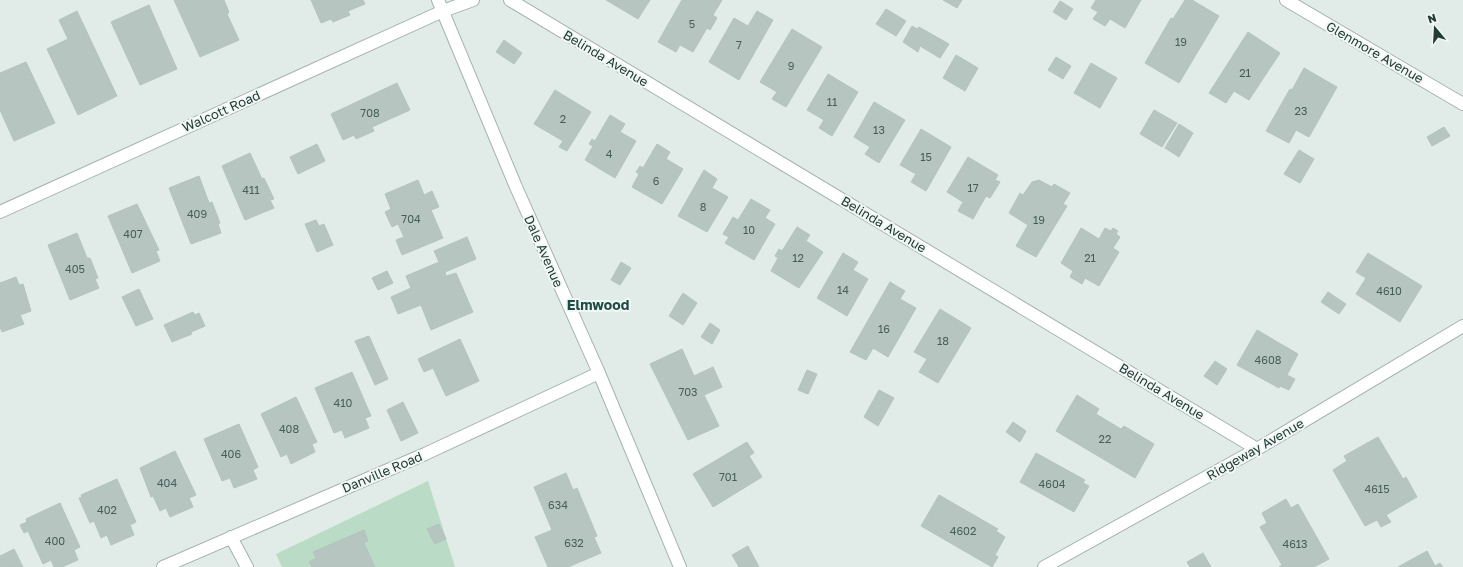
<svg xmlns="http://www.w3.org/2000/svg" width="1463" height="567" font-family="'Golos Text',sans-serif">
<style>
.green{fill:#badbc5}
.building{fill:#b6c5c0;stroke:#b3c4be}
.lines{fill:none;stroke-linecap:round;stroke-linejoin:round}
.street-casing{stroke:#a4b3ae;stroke-width:14}
.street{stroke:#fff;stroke-width:12}
.labels{text-anchor:middle;dominant-baseline:central;stroke-width:4;stroke-linejoin:round;paint-order:stroke}
.number-label{font-size:11px;fill:#475e58}
.street-label{font-size:13px;fill:#223b35;stroke:#f1f7f5}
.neighbourhood-label{font-size:14px;font-weight:bold;fill:#1f4c43;stroke:#f1f7f5}
</style>
<rect width="100%" height="100%" fill="#e1ebe7"/>
<path class="green" d="M 428,481 L 455,567 L 282,567 L 276,554 Z"/>
<path class="building" d="M 174,0 L 224,0 L 229,12 L 227,14 L 239,40 L 200,57 Z
M 311,0 L 363,0 L 365,4 L 348,11 L 350,15 L 333,22 L 331,19 L 321,23 Z
M 606,0 L 650,0 L 638,19 Z
M 682,0 L 722,0 L 713,15 L 717,18 L 710,30 L 707,28 L 693,52 L 680,45 L 676,52 L 658,42 Z
M 943,0 L 962,0 L 957,8 Z
M 1096,0 L 1141,0 L 1125,28 L 1110,19 L 1105,26 L 1093,19 L 1098,12 L 1091,8 Z
M 1185,0 L 1192,0 L 1219,16 L 1179,83 L 1145,63 L 1171,18 L 1173,19 Z
M 1060,1 L 1073,9 L 1066,20 L 1053,12 Z
M 149,5 L 177,69 L 140,85 L 111,22 Z
M 886,9 L 906,21 L 896,36 L 876,24 Z
M 77,11 L 117,96 L 78,115 L 47,49 L 68,39 L 59,20 Z
M 757,11 L 773,20 L 739,80 L 709,62 L 734,18 L 748,26 Z
M 912,26 L 917,29 L 919,27 L 949,44 L 940,58 L 920,46 L 918,52 L 903,42 Z
M 792,29 L 822,47 L 786,107 L 772,99 L 777,92 L 760,82 Z
M 1248,32 L 1280,53 L 1249,100 L 1234,91 L 1226,103 L 1209,93 Z
M 504,40 L 522,53 L 514,64 L 496,52 Z
M 956,55 L 978,68 L 965,91 L 943,78 Z
M 1056,57 L 1071,66 L 1063,79 L 1048,70 Z
M 26,62 L 55,123 L 14,141 L 0,110 L 0,73 Z
M 1091,63 L 1117,78 L 1100,108 L 1074,93 Z
M 1304,68 L 1337,87 L 1309,137 L 1296,130 L 1289,143 L 1266,131 L 1290,89 L 1292,90 Z
M 828,74 L 858,92 L 832,136 L 819,128 L 824,120 L 807,110 Z
M 397,83 L 410,110 L 372,127 L 374,131 L 356,139 L 354,135 L 343,140 L 331,114 Z
M 555,90 L 591,112 L 567,151 L 559,147 L 563,141 L 534,124 Z
M 874,102 L 905,120 L 879,163 L 865,154 L 870,147 L 854,137 Z
M 1154,110 L 1177,123 L 1162,147 L 1140,134 Z
M 610,115 L 625,124 L 620,132 L 636,141 L 615,178 L 585,160 L 593,146 L 589,144 L 592,139 L 595,141 Z
M 1179,124 L 1193,133 L 1179,157 L 1165,148 Z
M 1444,127 L 1450,136 L 1432,146 L 1427,137 Z
M 921,129 L 951,147 L 926,191 L 911,182 L 916,174 L 900,165 Z
M 317,144 L 325,161 L 298,174 L 290,157 Z
M 657,144 L 670,152 L 666,159 L 683,169 L 662,204 L 632,187 L 639,174 L 636,172 L 640,166 L 643,168 Z
M 1299,150 L 1314,159 L 1300,183 L 1284,174 Z
M 250,153 L 262,179 L 264,178 L 274,199 L 270,200 L 274,208 L 245,220 L 222,166 Z
M 968,157 L 998,175 L 995,180 L 1000,182 L 990,198 L 986,196 L 973,219 L 958,211 L 963,202 L 947,192 Z
M 704,170 L 717,179 L 712,188 L 728,197 L 707,232 L 678,216 Z
M 199,176 L 209,203 L 212,202 L 220,223 L 218,224 L 221,233 L 191,244 L 169,188 Z
M 418,180 L 424,195 L 432,191 L 439,207 L 431,210 L 443,238 L 402,255 L 396,240 L 404,237 L 398,224 L 392,227 L 385,212 L 391,209 L 385,194 Z
M 1039,180 L 1052,187 L 1054,184 L 1070,193 L 1063,204 L 1067,206 L 1036,257 L 1016,246 L 1028,225 L 1009,213 L 1020,193 L 1023,195 L 1032,182 Z
M 751,199 L 770,210 L 765,218 L 775,224 L 754,260 L 725,243 L 729,237 L 723,234 L 733,217 L 738,220 Z
M 137,204 L 159,250 L 156,251 L 160,261 L 132,273 L 108,216 Z
M 316,220 L 319,226 L 324,224 L 333,245 L 317,252 L 305,224 Z
M 797,227 L 810,235 L 806,241 L 823,252 L 799,288 L 771,271 L 778,258 L 775,256 L 779,249 L 782,251 Z
M 1081,228 L 1099,239 L 1105,228 L 1111,231 L 1113,228 L 1118,231 L 1116,234 L 1120,237 L 1113,248 L 1119,252 L 1099,286 L 1085,278 L 1082,284 L 1070,277 L 1073,271 L 1061,263 Z
M 77,233 L 87,258 L 90,258 L 98,278 L 95,279 L 99,288 L 70,300 L 48,245 Z
M 467,237 L 476,259 L 445,272 L 446,276 L 456,273 L 473,312 L 431,330 L 421,305 L 398,314 L 391,297 L 411,288 L 406,276 L 439,262 L 434,251 Z
M 843,253 L 858,262 L 853,270 L 868,279 L 847,316 L 817,298 Z
M 1368,253 L 1422,286 L 1400,322 L 1356,294 L 1366,278 L 1356,272 Z
M 621,262 L 631,268 L 620,285 L 611,280 Z
M 387,271 L 393,283 L 378,290 L 372,278 Z
M 16,277 L 19,285 L 23,284 L 31,311 L 20,315 L 24,324 L 2,332 L 0,327 L 0,283 Z
M 890,282 L 905,291 L 900,299 L 916,308 L 888,357 L 873,348 L 866,360 L 850,352 Z
M 139,289 L 153,319 L 136,326 L 122,297 Z
M 1328,292 L 1346,304 L 1339,314 L 1321,302 Z
M 683,293 L 697,303 L 683,325 L 669,316 Z
M 940,309 L 971,328 L 938,383 L 919,372 L 927,359 L 914,352 Z
M 193,312 L 195,315 L 199,313 L 205,326 L 191,332 L 192,334 L 172,342 L 164,325 Z
M 710,323 L 720,330 L 712,344 L 701,337 Z
M 1257,330 L 1298,354 L 1287,375 L 1295,379 L 1289,390 L 1280,386 L 1279,388 L 1237,365 Z
M 369,336 L 388,379 L 375,385 L 355,341 Z
M 460,339 L 479,381 L 446,396 L 433,368 L 424,372 L 418,359 Z
M 682,349 L 694,376 L 713,367 L 722,387 L 704,395 L 719,426 L 688,440 L 650,364 Z
M 1215,361 L 1227,369 L 1217,385 L 1204,376 Z
M 807,370 L 817,374 L 808,394 L 798,390 Z
M 352,372 L 371,416 L 365,418 L 369,428 L 345,438 L 342,430 L 334,433 L 315,388 Z
M 879,390 L 894,398 L 878,426 L 864,417 Z
M 1077,395 L 1099,409 L 1096,414 L 1121,429 L 1124,426 L 1154,444 L 1135,478 L 1056,431 Z
M 296,397 L 317,442 L 312,444 L 315,452 L 291,464 L 287,454 L 281,457 L 261,414 Z
M 403,402 L 418,433 L 401,441 L 387,410 Z
M 1013,422 L 1026,431 L 1020,442 L 1006,432 Z
M 239,424 L 258,467 L 253,470 L 257,479 L 234,488 L 230,478 L 222,481 L 204,439 Z
M 1378,437 L 1403,479 L 1406,477 L 1417,497 L 1386,515 L 1391,522 L 1381,527 L 1377,520 L 1365,526 L 1333,470 L 1347,461 L 1344,456 Z
M 747,442 L 754,453 L 749,456 L 762,477 L 713,507 L 693,474 Z
M 175,451 L 196,495 L 189,498 L 193,507 L 170,517 L 166,508 L 160,511 L 153,496 L 151,497 L 140,468 Z
M 1036,453 L 1085,480 L 1083,483 L 1089,486 L 1074,512 L 1020,482 Z
M 566,473 L 573,490 L 577,488 L 597,536 L 594,537 L 601,553 L 568,567 L 548,567 L 535,537 L 552,530 L 534,487 Z
M 117,479 L 136,522 L 130,525 L 134,535 L 111,545 L 107,535 L 101,538 L 94,521 L 90,523 L 79,498 L 82,497 L 81,495 Z
M 939,495 L 998,529 L 996,531 L 1005,537 L 995,555 L 998,557 L 992,567 L 921,526 Z
M 1286,499 L 1291,508 L 1298,504 L 1329,559 L 1314,567 L 1279,567 L 1282,565 L 1260,527 L 1267,523 L 1262,513 Z
M 60,503 L 80,547 L 74,550 L 78,560 L 62,567 L 54,567 L 51,560 L 43,564 L 28,531 L 24,533 L 20,525 L 27,522 L 26,519 Z
M 439,524 L 446,539 L 435,544 L 427,529 Z
M 364,530 L 368,541 L 364,543 L 375,567 L 312,567 L 309,562 L 316,558 L 313,552 Z
M 748,546 L 759,567 L 739,567 L 732,555 Z
M 14,549 L 23,567 L 0,567 L 0,556 Z
M 1427,551 L 1435,566 L 1440,563 L 1443,567 L 1398,567 Z
M 1203,553 L 1211,567 L 1190,567 L 1187,562 Z"/>
<g class="lines">
<defs>
<path id="street" d="M 438,0 L 516,187 L 599,373 L 680,567
M 510,0 L 1257,449
M 1286,0 L 1463,104
M 0,212 L 443,11 L 473,0
M 231,537 L 247,567
M 163,567 L 425,454 L 599,373
M 1044,567 L 1257,449 L 1463,326"/>
</defs>
<use href="#street" class="street-casing"/>
<use href="#street" class="street"/>
</g>
<g class="labels">
<g class="number-label">
<text x="692" y="23">5</text>
<text x="1181" y="41">19</text>
<text x="739" y="44">7</text>
<text x="791" y="65">9</text>
<text x="1245" y="72">21</text>
<text x="832" y="101">11</text>
<text x="1301" y="110">23</text>
<text x="370" y="112">708</text>
<text x="563" y="118">2</text>
<text x="879" y="129">13</text>
<text x="609" y="153">4</text>
<text x="926" y="156">15</text>
<text x="656" y="180">6</text>
<text x="973" y="187">17</text>
<text x="251" y="189">411</text>
<text x="703" y="206">8</text>
<text x="197" y="213">409</text>
<text x="411" y="218">704</text>
<text x="1039" y="219">19</text>
<text x="749" y="229">10</text>
<text x="133" y="233">407</text>
<text x="798" y="257">12</text>
<text x="1090" y="257">21</text>
<text x="75" y="268">405</text>
<text x="843" y="289">14</text>
<text x="1389" y="290">4610</text>
<text x="884" y="328">16</text>
<text x="943" y="340">18</text>
<text x="1268" y="359">4608</text>
<text x="688" y="391">703</text>
<text x="343" y="402">410</text>
<text x="289" y="428">408</text>
<text x="1105" y="438">22</text>
<text x="231" y="453">406</text>
<text x="728" y="476">701</text>
<text x="167" y="482">404</text>
<text x="1052" y="483">4604</text>
<text x="1377" y="488">4615</text>
<text x="558" y="504">634</text>
<text x="107" y="509">402</text>
<text x="963" y="530">4602</text>
<text x="55" y="540">400</text>
<text x="574" y="542">632</text>
<text x="1295" y="543">4613</text>
</g>
<g class="street-label">
<text transform="translate(1375 52) rotate(30)">Glenmore Avenue</text>
<text transform="translate(606 58) rotate(31)">Belinda Avenue</text>
<text transform="translate(221 111) rotate(-24)">Walcott Road</text>
<text transform="translate(884 224) rotate(31)">Belinda Avenue</text>
<text transform="translate(544 251) rotate(66)">Dale Avenue</text>
<text transform="translate(1162 391) rotate(31)">Belinda Avenue</text>
<text transform="translate(1255 449) rotate(-30)">Ridgeway Avenue</text>
<text transform="translate(382 472) rotate(-23)">Danville Road</text>
</g>
<g class="neighbourhood-label">
<text x="598" y="304">Elmwood</text>
</g>
</g>
<g transform="translate(1435 28) rotate(342)" stroke="#f1f7f5" stroke-width="3" paint-order="stroke">
<path d="M0-3L7 15L0 10L-7 15Z" fill="#223b35"/>
<text y="-6" font-size="11" font-weight="bold" text-anchor="middle" fill="#223b35">N</text>
</g>
</svg>
